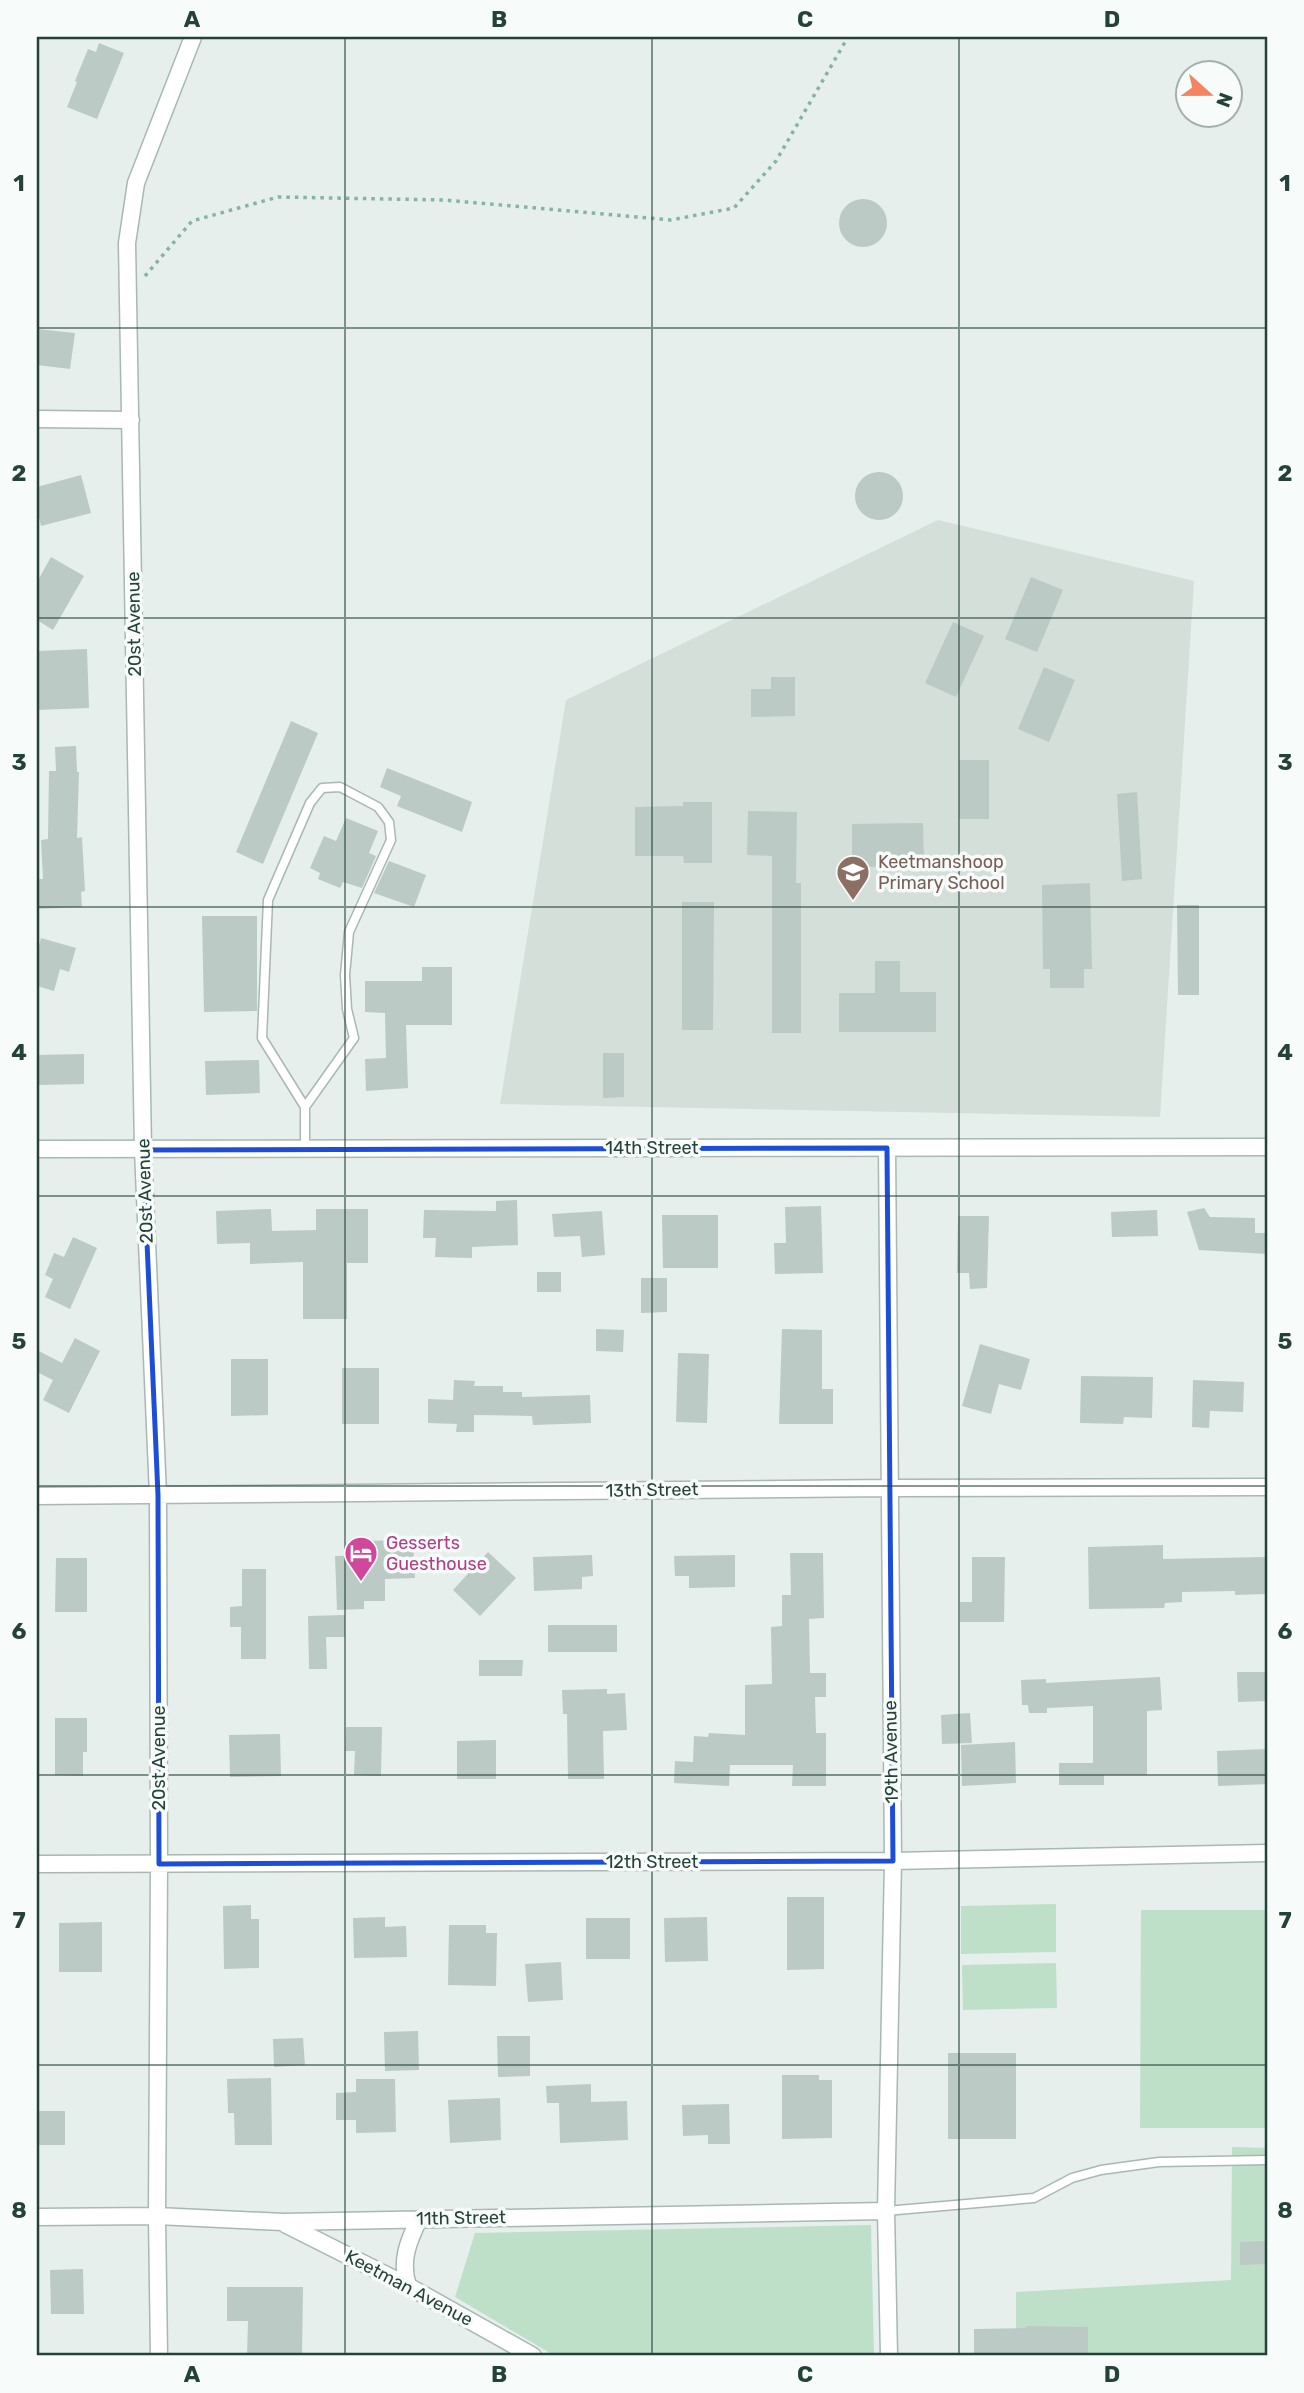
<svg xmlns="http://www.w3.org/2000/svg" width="1304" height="2393" font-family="Rubik,sans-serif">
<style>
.built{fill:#d4dfda}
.green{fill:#bfe0c8}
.building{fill:#bbcac4}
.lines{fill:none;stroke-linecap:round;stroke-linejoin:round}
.service-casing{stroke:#a8b8b2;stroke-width:11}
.minor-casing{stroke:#a8b8b2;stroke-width:19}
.path{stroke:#86b3a5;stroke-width:3.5;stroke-dasharray:3.5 5;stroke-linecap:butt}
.service{stroke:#fff;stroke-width:8}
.minor{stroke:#fff;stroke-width:16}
.marked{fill:none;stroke:#1d4ed8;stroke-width:5;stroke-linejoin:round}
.grid{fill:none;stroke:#24423a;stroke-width:2;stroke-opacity:0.55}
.labels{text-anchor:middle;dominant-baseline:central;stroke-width:7;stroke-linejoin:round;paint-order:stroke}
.street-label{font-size:18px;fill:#24423a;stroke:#f7fbf9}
.education-label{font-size:18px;fill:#785e54;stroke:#f7fbf9;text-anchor:start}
.hotel-label{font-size:18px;fill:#b23c85;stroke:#f7fbf9;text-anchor:start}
.neatline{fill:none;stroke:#24423a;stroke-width:2.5}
.grid-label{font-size:23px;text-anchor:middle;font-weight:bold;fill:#24423a}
</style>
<rect width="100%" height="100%" fill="#e6efeb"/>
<path class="built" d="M 938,520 L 1194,581 L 1160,1117 L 500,1104 L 566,700 Z"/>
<path class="green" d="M 1056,1904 L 1056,1952 L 961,1954 L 961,1906 Z
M 1141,1910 L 1267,1910 L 1267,2128 L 1140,2128 Z
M 1056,1963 L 1057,2008 L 963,2010 L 962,1965 Z
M 1232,2147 L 1267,2148 L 1267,2356 L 1016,2356 L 1016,2292 L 1231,2280 Z
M 871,2225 L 874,2356 L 555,2356 L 455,2297 L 475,2233 Z"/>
<path class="building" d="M 99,43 L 124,53 L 97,119 L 67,107 L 77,82 L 75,81 L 88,49 L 96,52 Z
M839 223a24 24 0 1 1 48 0a24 24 0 1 1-48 0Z
M 37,329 L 75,333 L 70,369 L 37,365 Z
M855 496a24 24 0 1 1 48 0a24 24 0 1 1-48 0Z
M 81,475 L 91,513 L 41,526 L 37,509 L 37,487 Z
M 51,557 L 84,576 L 53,630 L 37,620 L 37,582 Z
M 1031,577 L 1063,590 L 1037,652 L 1005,639 Z
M 953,622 L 984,636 L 956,697 L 925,683 Z
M 87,649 L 89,708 L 37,710 L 37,651 Z
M 1044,667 L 1075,680 L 1049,742 L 1018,729 Z
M 771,677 L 795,677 L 795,716 L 751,717 L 751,689 L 771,689 Z
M 291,721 L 318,733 L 263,864 L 236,852 Z
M 76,746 L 77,772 L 79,772 L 77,838 L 82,837 L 85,891 L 81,892 L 82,907 L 37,909 L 37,879 L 43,879 L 41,840 L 48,839 L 49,771 L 56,771 L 55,747 Z
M 959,760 L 989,760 L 989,819 L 959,819 Z
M 387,768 L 472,802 L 462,832 L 397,806 L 401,796 L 380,787 Z
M 1137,792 L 1142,879 L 1122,881 L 1117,794 Z
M 683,802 L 712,802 L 712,863 L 684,863 L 683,856 L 635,856 L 635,807 L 683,806 Z
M 748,811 L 797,812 L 796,883 L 801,883 L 801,1033 L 772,1033 L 772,856 L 747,855 Z
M 346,818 L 378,831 L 369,853 L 376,856 L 362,888 L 343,882 L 340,888 L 318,879 L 320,873 L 310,868 L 324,836 L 336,841 Z
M 923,823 L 924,866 L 852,867 L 852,824 Z
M 389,861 L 426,875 L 414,907 L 374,893 Z
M 1090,883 L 1092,969 L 1084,969 L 1084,988 L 1050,988 L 1050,969 L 1043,969 L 1042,885 Z
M 682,902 L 714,902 L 713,1030 L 682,1030 Z
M 1177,905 L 1199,905 L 1199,995 L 1178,995 Z
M 202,916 L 257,916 L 257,1011 L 204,1012 Z
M 41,938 L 76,948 L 69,972 L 60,969 L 54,991 L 37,986 L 37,953 Z
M 875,961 L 900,961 L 900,992 L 936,992 L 936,1032 L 839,1032 L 839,993 L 875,993 Z
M 422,967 L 452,967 L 452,1025 L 406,1025 L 408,1088 L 366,1091 L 365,1059 L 386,1058 L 385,1013 L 365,1012 L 365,981 L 422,981 Z
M 603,1053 L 624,1053 L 624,1097 L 603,1098 Z
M 84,1054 L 84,1084 L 37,1085 L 37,1055 Z
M 259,1060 L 260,1093 L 206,1095 L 205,1061 Z
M 517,1200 L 518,1245 L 472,1247 L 472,1258 L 435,1257 L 436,1238 L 423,1238 L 424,1210 L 496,1211 L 496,1201 Z
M 821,1206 L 823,1273 L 775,1274 L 774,1243 L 786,1243 L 785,1207 Z
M 1204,1208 L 1210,1217 L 1255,1218 L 1255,1233 L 1267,1233 L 1267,1254 L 1199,1250 L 1187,1212 Z
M 271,1209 L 272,1231 L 316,1230 L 316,1209 L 368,1209 L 368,1263 L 347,1263 L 347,1319 L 303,1319 L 303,1262 L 250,1264 L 250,1243 L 217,1244 L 216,1211 Z
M 1157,1210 L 1158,1236 L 1112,1237 L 1111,1212 Z
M 602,1211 L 605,1255 L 582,1257 L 580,1236 L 554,1237 L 552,1214 Z
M 662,1215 L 718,1215 L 718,1268 L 663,1268 Z
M 958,1216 L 989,1216 L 987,1288 L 970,1289 L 969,1273 L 957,1273 Z
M 73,1237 L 97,1248 L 70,1309 L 45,1297 L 53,1279 L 45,1275 L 54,1253 L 64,1257 Z
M 537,1272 L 561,1272 L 561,1292 L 537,1292 Z
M 641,1278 L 667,1278 L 667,1312 L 641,1313 Z
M 596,1329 L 624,1330 L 623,1352 L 596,1351 Z
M 782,1329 L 822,1330 L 822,1389 L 833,1389 L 833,1424 L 779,1424 Z
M 75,1338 L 100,1351 L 69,1413 L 43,1400 L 53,1380 L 37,1372 L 37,1350 L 62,1363 Z
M 980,1344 L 1030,1359 L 1021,1390 L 999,1384 L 991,1414 L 962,1406 Z
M 678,1353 L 709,1354 L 707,1423 L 676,1422 Z
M 231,1359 L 268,1359 L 268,1415 L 231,1416 Z
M 342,1368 L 379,1368 L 379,1424 L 342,1424 Z
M 1081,1376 L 1153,1377 L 1152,1418 L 1124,1417 L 1123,1424 L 1080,1423 Z
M 454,1380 L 475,1381 L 474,1386 L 503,1386 L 503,1392 L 522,1392 L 522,1397 L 590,1395 L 591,1423 L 533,1425 L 532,1416 L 474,1415 L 474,1432 L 456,1432 L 457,1424 L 428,1423 L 428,1399 L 453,1400 Z
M 1193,1380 L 1244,1382 L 1243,1412 L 1210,1411 L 1209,1428 L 1192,1427 Z
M 413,1539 L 415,1578 L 385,1579 L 385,1601 L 364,1601 L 364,1609 L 337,1610 L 335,1556 L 371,1555 L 370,1541 Z
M 1163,1545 L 1163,1559 L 1265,1557 L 1265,1594 L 1235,1595 L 1235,1591 L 1182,1592 L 1182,1602 L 1165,1603 L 1164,1608 L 1089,1609 L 1088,1547 Z
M 488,1552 L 516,1578 L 480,1616 L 453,1590 Z
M 790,1553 L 823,1553 L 824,1618 L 809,1619 L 810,1673 L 826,1673 L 826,1697 L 815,1697 L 816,1733 L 826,1733 L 826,1786 L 792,1786 L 793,1765 L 730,1765 L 729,1786 L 674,1783 L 675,1761 L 693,1762 L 694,1736 L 708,1737 L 709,1733 L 745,1735 L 745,1685 L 772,1684 L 771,1627 L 782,1626 L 782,1595 L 791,1595 Z
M 592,1555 L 593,1576 L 582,1577 L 582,1589 L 534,1591 L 533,1557 Z
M 735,1555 L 735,1587 L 689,1588 L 689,1576 L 675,1576 L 674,1556 Z
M 972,1557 L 1005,1557 L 1004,1622 L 960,1622 L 960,1602 L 972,1602 Z
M 56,1558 L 87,1558 L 87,1612 L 55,1612 Z
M 242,1569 L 266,1569 L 266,1659 L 241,1659 L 241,1627 L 230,1627 L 230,1607 L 242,1606 Z
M 345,1615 L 345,1637 L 326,1637 L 327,1669 L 309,1669 L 308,1616 Z
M 548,1625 L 617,1625 L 617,1652 L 548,1652 Z
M 479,1660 L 523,1660 L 522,1676 L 479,1676 Z
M 1237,1672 L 1267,1672 L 1267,1701 L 1238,1702 Z
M 1160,1677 L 1162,1710 L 1147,1711 L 1147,1775 L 1104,1775 L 1104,1785 L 1059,1785 L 1059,1763 L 1093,1763 L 1093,1706 L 1047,1708 L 1047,1713 L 1029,1713 L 1028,1705 L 1022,1705 L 1021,1680 L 1046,1679 L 1046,1683 Z
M 607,1689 L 607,1694 L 625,1693 L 627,1730 L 603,1731 L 604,1779 L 568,1779 L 567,1714 L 563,1714 L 562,1690 Z
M 970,1713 L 972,1743 L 942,1744 L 941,1715 Z
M 55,1718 L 87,1718 L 87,1752 L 83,1752 L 83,1776 L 55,1775 Z
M 346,1727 L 382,1727 L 381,1776 L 354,1775 L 355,1751 L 345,1751 Z
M 280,1734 L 281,1776 L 230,1777 L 229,1735 Z
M 496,1740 L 496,1779 L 457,1779 L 457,1741 Z
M 1015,1742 L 1016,1783 L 962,1786 L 961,1745 Z
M 1267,1749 L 1267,1784 L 1218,1786 L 1217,1751 Z
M 787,1897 L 824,1897 L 824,1969 L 787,1970 Z
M 251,1905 L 251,1919 L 259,1919 L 259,1968 L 224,1969 L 223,1906 Z
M 385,1917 L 385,1927 L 406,1926 L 407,1957 L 354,1958 L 353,1918 Z
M 707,1917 L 708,1961 L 665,1962 L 664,1918 Z
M 586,1918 L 630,1918 L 630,1959 L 586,1959 Z
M 102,1922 L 102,1972 L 59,1972 L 59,1923 Z
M 449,1925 L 486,1925 L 486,1933 L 497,1933 L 496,1986 L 448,1985 Z
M 561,1962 L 563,2000 L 528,2002 L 525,1964 Z
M 418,2031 L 419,2070 L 385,2071 L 384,2032 Z
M 497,2036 L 530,2036 L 530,2076 L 498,2077 Z
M 303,2038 L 305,2065 L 274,2067 L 273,2039 Z
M 948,2053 L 1016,2053 L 1016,2139 L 948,2139 Z
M 782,2075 L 819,2075 L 819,2080 L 832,2080 L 832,2138 L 782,2139 Z
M 271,2078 L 272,2145 L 235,2145 L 234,2113 L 228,2113 L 227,2079 Z
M 356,2079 L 395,2079 L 396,2132 L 356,2133 L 356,2120 L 336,2120 L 336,2093 L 356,2092 Z
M 591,2084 L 591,2102 L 627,2101 L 628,2140 L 560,2143 L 559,2103 L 547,2103 L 546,2086 Z
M 500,2098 L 501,2140 L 450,2143 L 448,2100 Z
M 729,2104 L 730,2144 L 708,2144 L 708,2135 L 683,2136 L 682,2105 Z
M 37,2111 L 65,2111 L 65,2145 L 37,2145 Z
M 1267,2241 L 1267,2264 L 1240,2265 L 1240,2242 Z
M 83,2269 L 84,2314 L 51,2314 L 50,2270 Z
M 227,2287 L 303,2287 L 302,2356 L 247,2356 L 248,2321 L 227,2321 Z
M 1026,2326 L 1088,2327 L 1088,2356 L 974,2356 L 974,2329 L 1026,2328 Z"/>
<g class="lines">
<defs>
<path id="service" d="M 305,1107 L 354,1038 L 347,1009 L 345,975 L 349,932 L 391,840 L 389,822 L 378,807 L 340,787 L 322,788 L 310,803 L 268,900 L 262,1038 L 305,1107 L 305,1149
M 886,2211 L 1034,2198 L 1072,2178 L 1101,2170 L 1159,2162 L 1267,2160"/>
<path id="minor" d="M 37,419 L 131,420
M 887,1148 L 893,1861 L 886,2211 L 889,2356
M 37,1149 L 1267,1147
M 37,1496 L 888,1488 L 1267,1487
M 37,1864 L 893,1861 L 1267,1853
M 37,2217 L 157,2216 L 283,2222 L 886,2211
M 285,2224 L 408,2286 L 533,2356
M 408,2286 C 400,2261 408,2242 419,2219
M 159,2356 L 157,2216 L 159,1864 L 158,1495 L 143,1150 L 127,243 L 136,183 L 193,37"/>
</defs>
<use href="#service" class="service-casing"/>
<use href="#minor" class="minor-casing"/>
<path class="path" d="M 145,276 L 192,221 L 278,197 L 444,200 L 671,220 L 734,208 L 776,161 L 848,37"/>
<use href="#service" class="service"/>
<use href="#minor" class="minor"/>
</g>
<path class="marked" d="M 887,1148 L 893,1861 L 159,1864 L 158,1495 L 143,1150 Z"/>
<path class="grid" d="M 345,37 L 345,2356M 652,37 L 652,2356M 959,37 L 959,2356M 37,328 L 1267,328M 37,618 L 1267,618M 37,907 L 1267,907M 37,1196 L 1267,1196M 37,1486 L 1267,1486M 37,1775 L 1267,1775M 37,2065 L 1267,2065"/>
<defs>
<symbol id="school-pin" viewBox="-11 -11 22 30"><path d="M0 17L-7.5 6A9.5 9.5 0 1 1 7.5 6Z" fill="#8d6e63" stroke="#f7fbf9"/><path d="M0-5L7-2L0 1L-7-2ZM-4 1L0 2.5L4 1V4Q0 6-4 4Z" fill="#fff"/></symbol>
<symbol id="hotel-pin" viewBox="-11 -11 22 30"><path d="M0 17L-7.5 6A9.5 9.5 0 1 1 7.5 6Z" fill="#d1479c" stroke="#f7fbf9"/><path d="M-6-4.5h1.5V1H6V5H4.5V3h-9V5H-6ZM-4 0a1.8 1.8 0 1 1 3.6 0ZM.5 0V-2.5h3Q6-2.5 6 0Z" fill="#fff"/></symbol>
</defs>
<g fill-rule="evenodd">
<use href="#school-pin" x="834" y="853" width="38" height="52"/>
<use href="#hotel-pin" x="342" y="1534" width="38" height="52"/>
</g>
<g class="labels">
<g class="street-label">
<text transform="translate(134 624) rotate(-91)">20st Avenue</text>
<text x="652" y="1148">14th Street</text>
<text transform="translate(145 1191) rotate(-92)">20st Avenue</text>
<text transform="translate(652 1490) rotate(-1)">13th Street</text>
<text transform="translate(891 1752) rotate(-91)">19th Avenue</text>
<text transform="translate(159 1758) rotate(-90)">20st Avenue</text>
<text x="652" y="1862">12th Street</text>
<text transform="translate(461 2218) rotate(-1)">11th Street</text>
<text transform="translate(409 2288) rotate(28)">Keetman Avenue</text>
</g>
<g class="education-label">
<text x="878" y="862">Keetmanshoop<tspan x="878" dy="21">Primary School</tspan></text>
</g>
<g class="hotel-label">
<text x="386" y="1543">Gesserts<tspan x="386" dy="21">Guesthouse</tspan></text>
</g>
</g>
<rect width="1304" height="2393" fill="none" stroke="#f7fbf9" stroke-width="77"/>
<g transform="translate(1209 94) rotate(111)"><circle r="33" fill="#f7fbf9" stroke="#a3b1ad" stroke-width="2"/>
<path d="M0-5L12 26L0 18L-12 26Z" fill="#f4845f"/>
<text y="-10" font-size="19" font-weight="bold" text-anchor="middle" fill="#24423a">N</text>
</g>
<rect x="38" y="38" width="1228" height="2316" class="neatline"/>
<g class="grid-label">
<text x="192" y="27">A</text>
<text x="499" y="27">B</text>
<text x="805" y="27">C</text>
<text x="1112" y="27">D</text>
<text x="19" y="191">1</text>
<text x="1285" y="191">1</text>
<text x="19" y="481">2</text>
<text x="1285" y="481">2</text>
<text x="19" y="770">3</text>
<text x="1285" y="770">3</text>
<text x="19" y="1060">4</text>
<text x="1285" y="1060">4</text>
<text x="19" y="1349">5</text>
<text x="1285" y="1349">5</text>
<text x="19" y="1639">6</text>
<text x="1285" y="1639">6</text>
<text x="19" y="1928">7</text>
<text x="1285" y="1928">7</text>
<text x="19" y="2218">8</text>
<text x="1285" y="2218">8</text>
<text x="192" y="2382">A</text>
<text x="499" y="2382">B</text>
<text x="805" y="2382">C</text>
<text x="1112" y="2382">D</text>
</g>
</svg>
